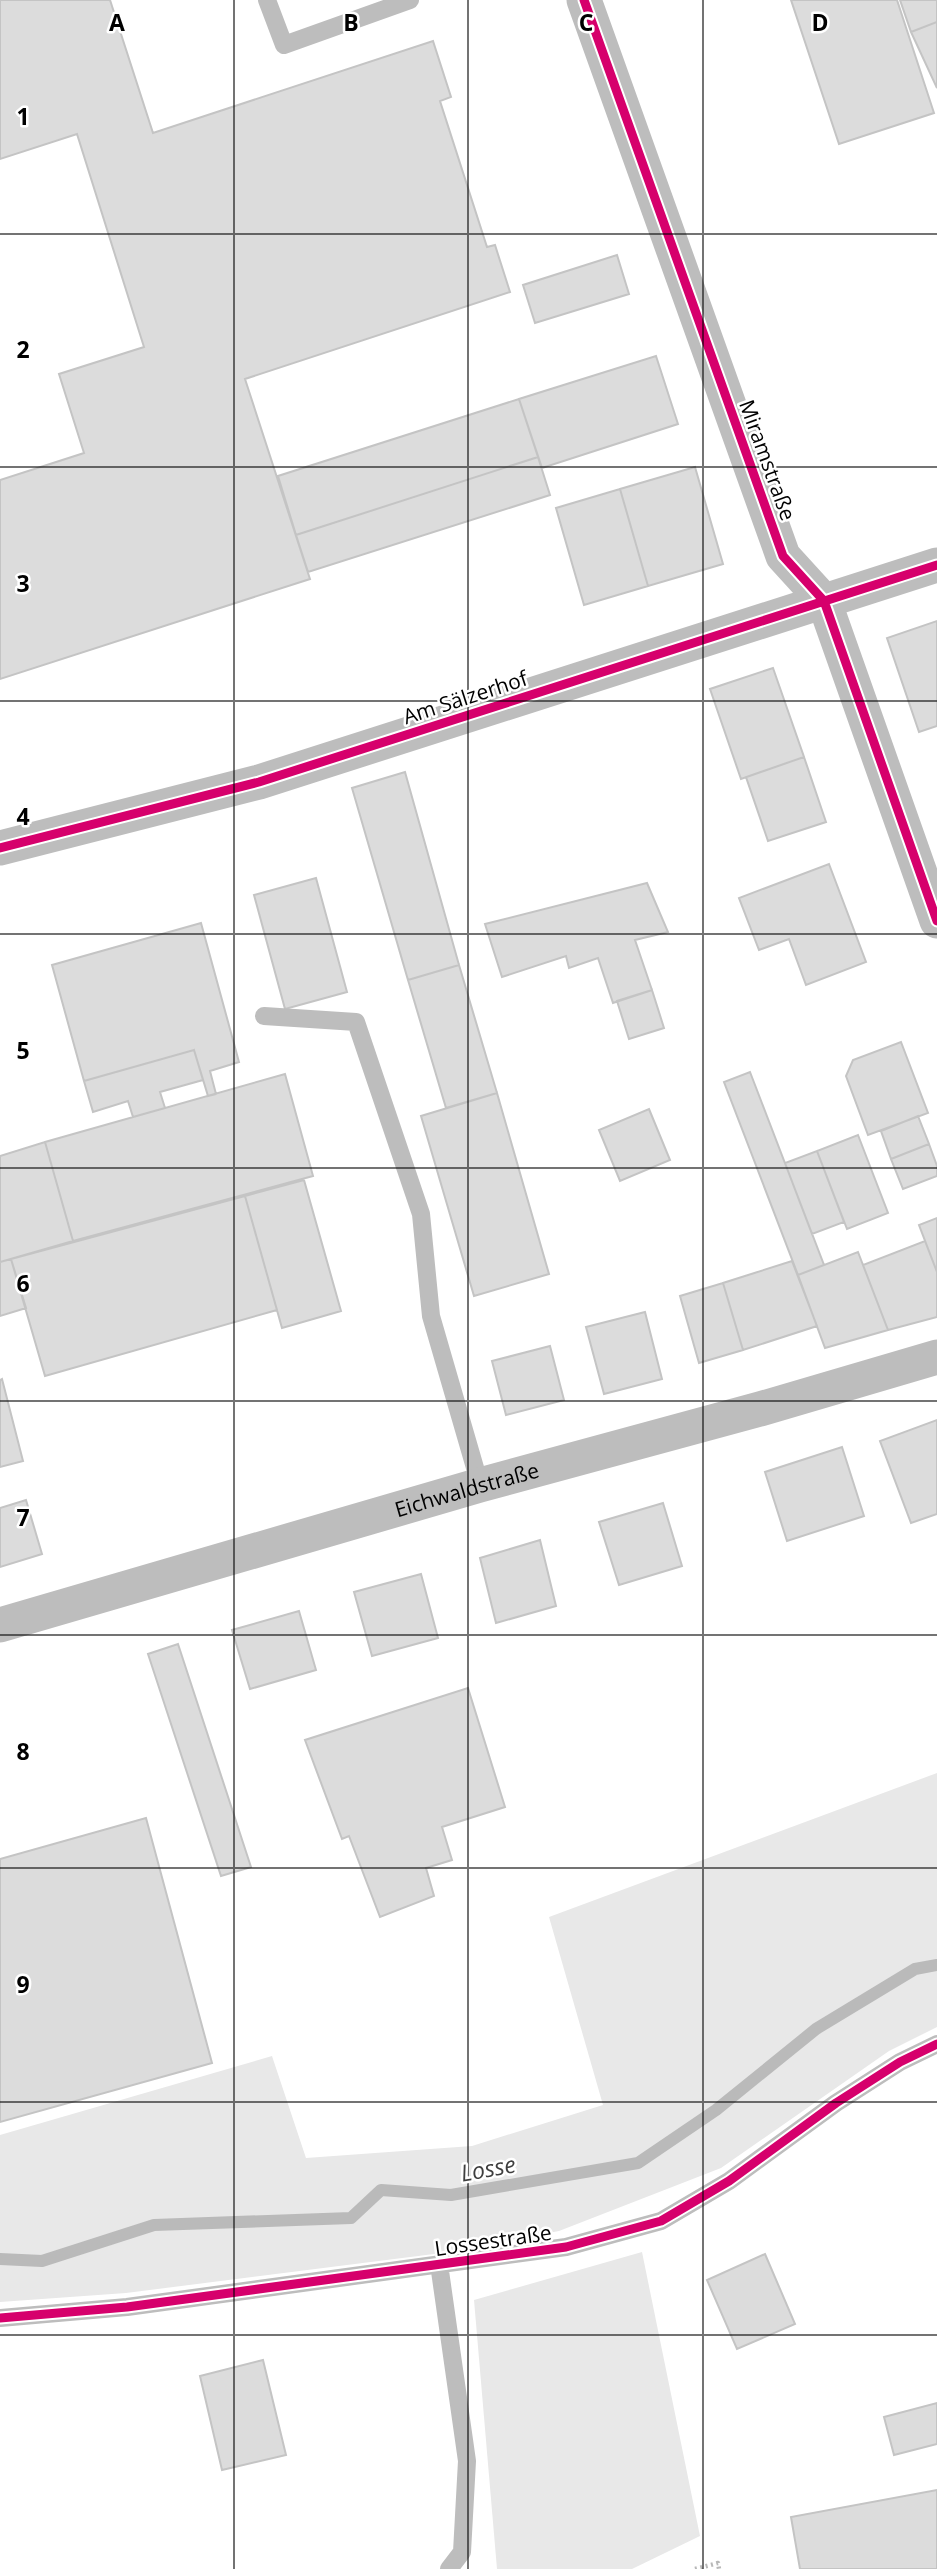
<svg xmlns="http://www.w3.org/2000/svg" width="937" height="2569" font-family="'Open Sans',sans-serif">
<style>
.green{fill:#e8e8e8}
.lines{fill:none;stroke-linecap:round;stroke-linejoin:round}
.stream{stroke:#bababa;stroke-width:12}
.building{fill:#dcdcdc;stroke:#c4c4c4;stroke-width:2}
.path{stroke:#b8b8b8;stroke-width:4.5;stroke-dasharray:2 3.5;stroke-linecap:butt}
.service{stroke:#bdbdbd;stroke-width:18}
.minor{stroke:#bdbdbd;stroke-width:35}
.cycleway-casing{stroke:#fff;stroke-width:13}
.cycleway{stroke:#d6006c;stroke-width:9}
.grid{fill:none;stroke:#000;stroke-width:2;stroke-opacity:0.55}
.labels{text-anchor:middle;dominant-baseline:central;stroke-width:5;stroke-linejoin:round;paint-order:stroke}
.street-label{font-size:21px;fill:#000;stroke:#fff}
.water-label{font-size:23px;font-style:italic;fill:#3e3e3e;stroke:#fff}
.grid-label{font-size:23px;text-anchor:middle;font-weight:bold;fill:#000;stroke:#fff;stroke-width:5;stroke-linejoin:round;paint-order:stroke}
</style>
<rect width="100%" height="100%" fill="#fff"/>
<path class="green" d="M 937,1773 L 937,2027 L 889,2051 L 721,2168 L 559,2231 L 434,2254 L 126,2293 L 0,2302 L 0,2135 L 272,2056 L 306,2158 L 472,2146 L 603,2105 L 549,1917 Z
M 642,2252 L 700,2536 L 632,2569 L 497,2569 L 474,2300 Z"/>
<g class="lines">
<path class="stream" d="M 0,2259 L 42,2261 L 154,2225 L 351,2218 L 381,2190 L 451,2195 L 638,2163 L 716,2110 L 816,2029 L 915,1969 L 937,1965"/>
</g>
<path class="building" d="M 0,0 L 110,0 L 153,133 L 433,41 L 451,97 L 440,101 L 487,247 L 495,245 L 510,292 L 245,379 L 310,579 L 0,679 L 0,480 L 84,453 L 59,374 L 144,347 L 77,134 L 0,159 Z
M 791,0 L 897,0 L 934,113 L 839,144 Z
M 900,0 L 937,0 L 937,22 L 911,32 Z
M 937,22 L 937,88 L 911,32 Z
M 617,255 L 629,294 L 535,323 L 523,285 Z
M 656,356 L 678,424 L 542,468 L 519,399 Z
M 519,399 L 538,457 L 296,535 L 278,476 Z
M 538,457 L 550,495 L 308,572 L 296,535 Z
M 695,467 L 723,564 L 648,586 L 620,489 Z
M 620,489 L 648,586 L 584,605 L 556,508 Z
M 937,621 L 937,726 L 919,732 L 887,638 Z
M 773,668 L 804,757 L 741,779 L 710,689 Z
M 804,757 L 826,822 L 768,841 L 746,777 Z
M 405,772 L 459,965 L 408,980 L 352,788 Z
M 829,864 L 866,962 L 806,985 L 789,939 L 759,950 L 739,898 Z
M 316,878 L 347,992 L 285,1009 L 254,895 Z
M 647,883 L 668,932 L 635,940 L 652,990 L 613,1003 L 598,958 L 569,968 L 566,956 L 502,977 L 485,924 Z
M 201,923 L 239,1062 L 210,1071 L 216,1094 L 208,1096 L 194,1050 L 84,1081 L 52,965 Z
M 459,965 L 497,1093 L 446,1108 L 408,980 Z
M 652,990 L 664,1028 L 629,1039 L 617,1001 Z
M 901,1042 L 928,1113 L 868,1135 L 846,1076 L 853,1060 Z
M 194,1050 L 203,1080 L 160,1092 L 165,1108 L 133,1117 L 128,1101 L 93,1112 L 84,1081 Z
M 750,1072 L 824,1265 L 798,1275 L 724,1082 Z
M 285,1074 L 313,1176 L 73,1241 L 45,1142 Z
M 497,1093 L 549,1274 L 474,1296 L 421,1116 Z
M 649,1109 L 670,1160 L 620,1181 L 599,1130 Z
M 918,1116 L 929,1144 L 891,1159 L 881,1131 Z
M 858,1135 L 888,1213 L 847,1229 L 817,1151 Z
M 45,1142 L 73,1241 L 0,1262 L 0,1156 Z
M 929,1144 L 937,1166 L 937,1176 L 903,1189 L 891,1159 Z
M 817,1151 L 844,1222 L 812,1234 L 785,1163 Z
M 304,1180 L 341,1311 L 282,1328 L 245,1196 Z
M 245,1196 L 277,1310 L 45,1376 L 11,1259 Z
M 937,1218 L 937,1272 L 919,1225 Z
M 925,1241 L 937,1272 L 937,1317 L 888,1330 L 863,1265 Z
M 858,1252 L 888,1330 L 825,1348 L 798,1275 Z
M 11,1259 L 26,1308 L 0,1316 L 0,1262 Z
M 792,1261 L 817,1326 L 743,1350 L 723,1283 Z
M 723,1283 L 743,1350 L 699,1363 L 680,1296 Z
M 645,1312 L 662,1379 L 604,1394 L 586,1327 Z
M 550,1346 L 564,1400 L 506,1415 L 492,1361 Z
M 2,1379 L 23,1461 L 0,1467 L 0,1380 Z
M 937,1420 L 937,1514 L 911,1523 L 880,1441 Z
M 842,1447 L 864,1516 L 787,1541 L 765,1472 Z
M 26,1500 L 42,1554 L 0,1567 L 0,1508 Z
M 663,1503 L 682,1566 L 619,1585 L 599,1522 Z
M 540,1540 L 556,1606 L 496,1623 L 480,1558 Z
M 421,1574 L 438,1638 L 372,1656 L 354,1592 Z
M 299,1611 L 316,1670 L 250,1689 L 232,1630 Z
M 178,1644 L 251,1867 L 221,1876 L 148,1654 Z
M 468,1688 L 505,1807 L 442,1827 L 452,1860 L 426,1868 L 434,1896 L 380,1917 L 349,1836 L 342,1839 L 305,1740 Z
M 146,1818 L 212,2063 L 0,2122 L 0,1859 Z
M 765,2254 L 795,2324 L 737,2349 L 707,2280 Z
M 263,2360 L 286,2455 L 222,2470 L 200,2376 Z
M 937,2403 L 937,2444 L 894,2455 L 884,2417 Z
M 937,2490 L 937,2569 L 800,2569 L 791,2517 Z"/>
<g class="lines">
<path class="path" d="M 695,2569 L 718,2563 L 719,2569"/>
<path class="service" d="M 267,0 L 284,45 L 410,0
M 264,1016 L 356,1022 L 421,1214 L 431,1316 L 480,1485
M 439,2264 L 467,2461 L 462,2552 L 449,2569
M 0,2318 L 127,2307 L 566,2247 L 661,2221 L 729,2181 L 836,2103 L 900,2062 L 937,2044"/>
<g class="minor">
<path d="M 584,0 L 783,556 L 824,601 L 937,921"/>
<path d="M 0,848 L 259,782 L 937,565"/>
<path id="s1" d="M 0,1625 L 480,1485 L 760,1409 L 937,1357"/>
</g>
<defs>
<path id="cycleway" d="M 584,0 L 783,556 L 824,601 L 937,921
M 0,848 L 259,782 L 937,565
M 0,2318 L 127,2307 L 566,2247 L 661,2221 L 729,2181 L 836,2103 L 900,2062 L 937,2044"/>
</defs>
<use href="#cycleway" class="cycleway-casing"/>
<use href="#cycleway" class="cycleway"/>
</g>
<path class="grid" d="M 234,0 L 234,2569M 468,0 L 468,2569M 703,0 L 703,2569M 0,234 L 937,234M 0,467 L 937,467M 0,701 L 937,701M 0,934 L 937,934M 0,1168 L 937,1168M 0,1401 L 937,1401M 0,1635 L 937,1635M 0,1868 L 937,1868M 0,2102 L 937,2102M 0,2335 L 937,2335"/>
<g class="labels">
<g class="street-label">
<text transform="translate(768 460) rotate(70)">Miramstraße</text>
<text transform="translate(465 697) rotate(-18)">Am Sälzerhof</text>
<text stroke="none"><textPath href="#s1" startOffset="486">Eichwaldstraße</textPath></text>
<text transform="translate(493 2240) rotate(-8)">Lossestraße</text>
</g>
<g class="water-label">
<text transform="translate(488 2168) rotate(-10)">Losse</text>
</g>
</g>
<g class="grid-label">
<text x="117" y="31">A</text>
<text x="351" y="31">B</text>
<text x="586" y="31">C</text>
<text x="820" y="31">D</text>
<text x="23" y="125">1</text>
<text x="23" y="358">2</text>
<text x="23" y="592">3</text>
<text x="23" y="825">4</text>
<text x="23" y="1059">5</text>
<text x="23" y="1292">6</text>
<text x="23" y="1526">7</text>
<text x="23" y="1760">8</text>
<text x="23" y="1993">9</text>
</g>
</svg>
